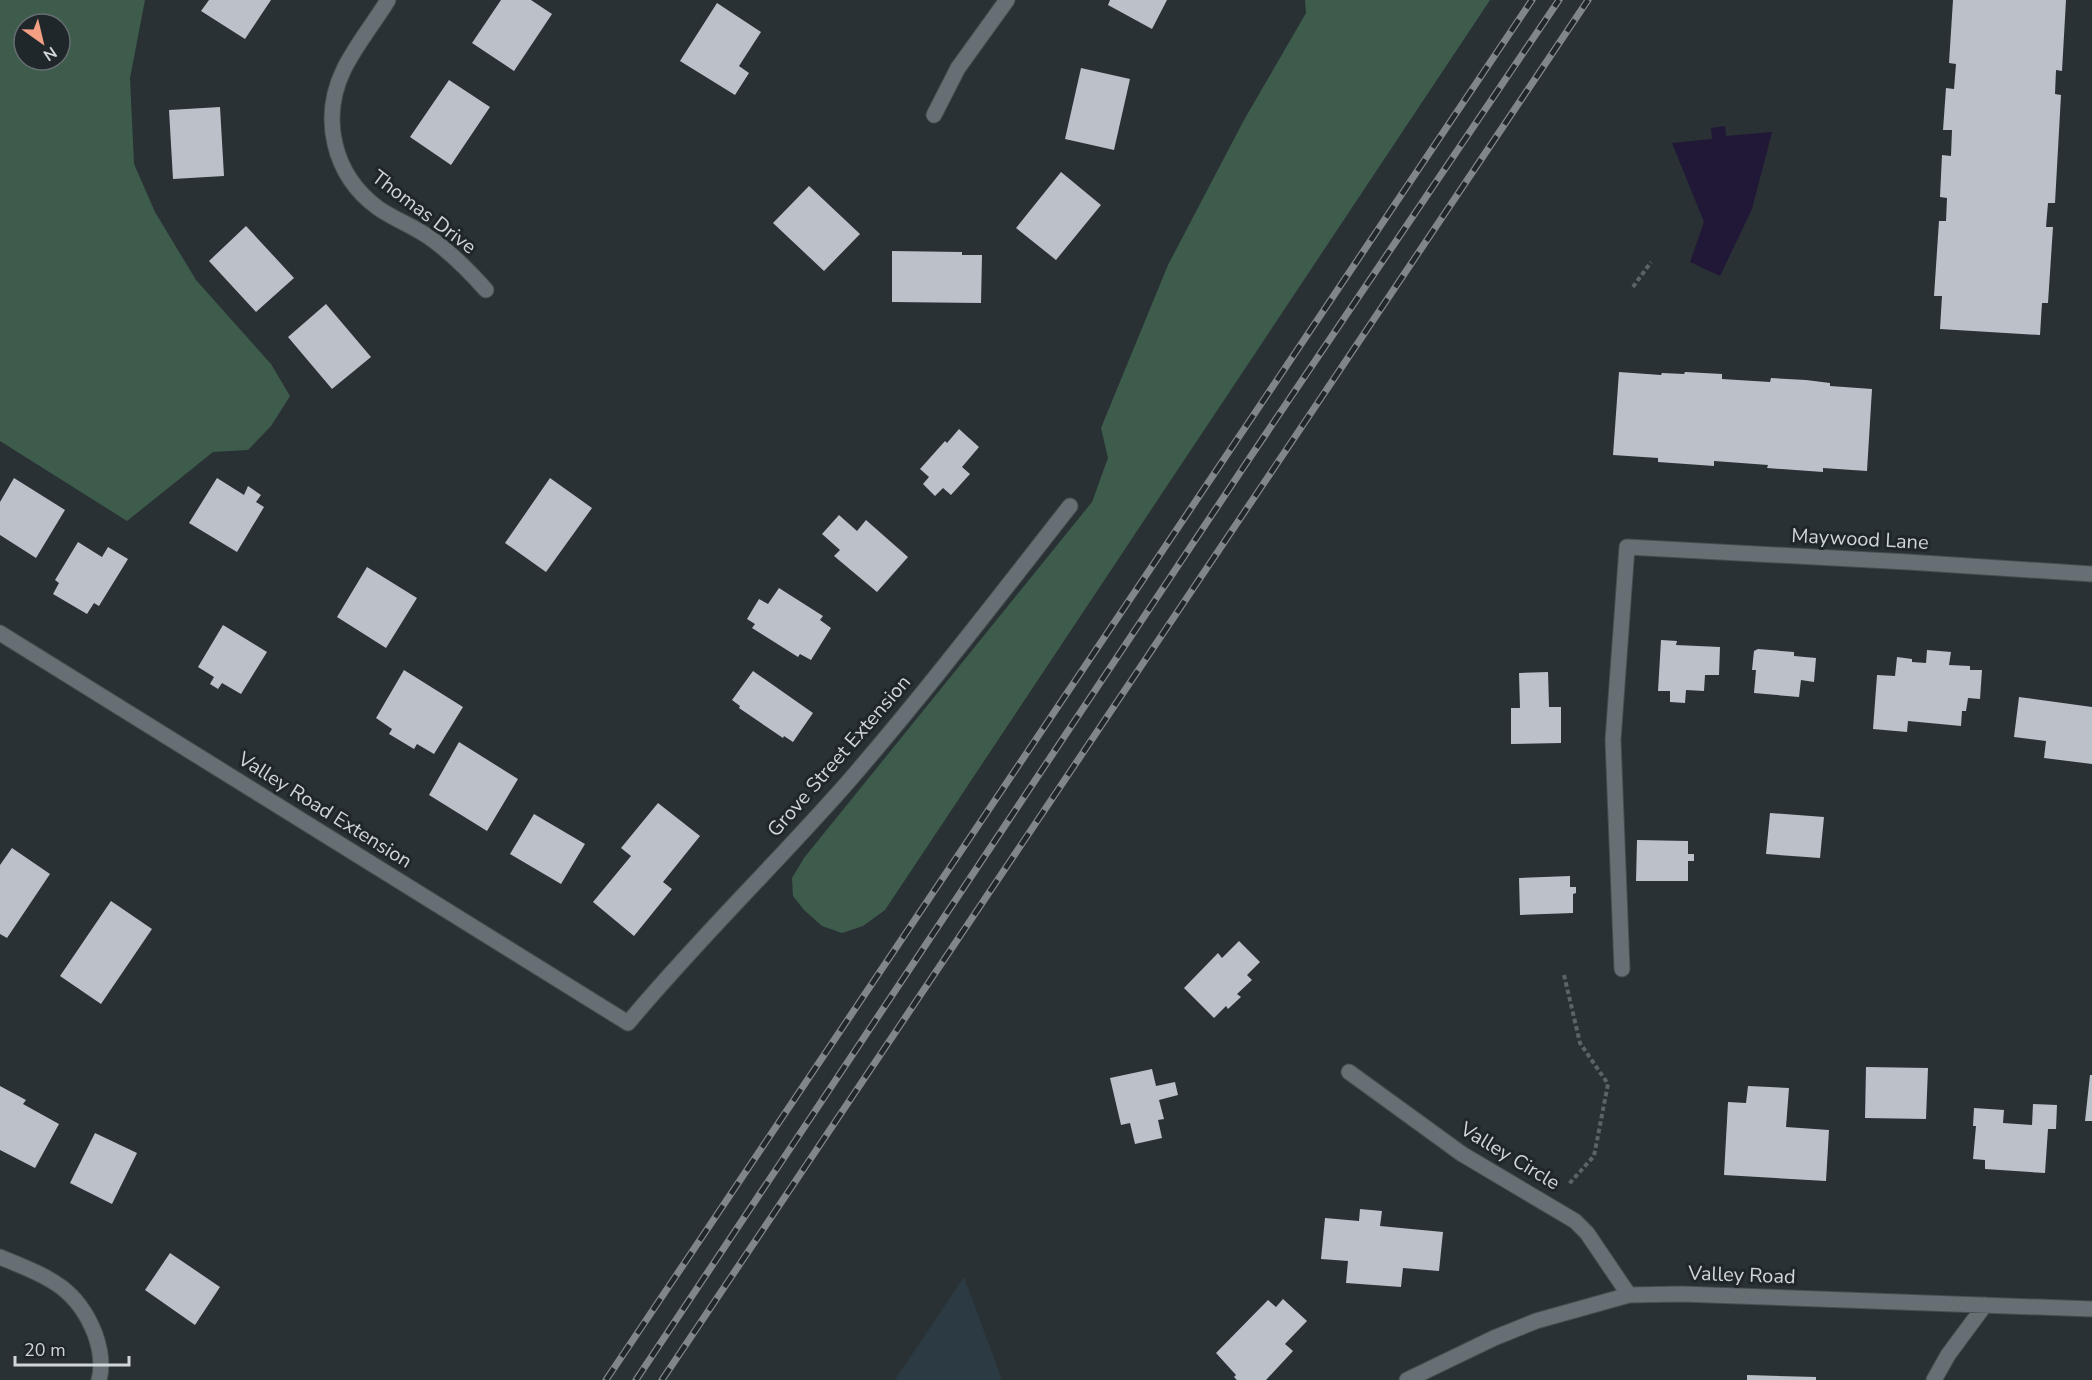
<svg xmlns="http://www.w3.org/2000/svg" width="2092" height="1380" font-family="'Nunito Sans',sans-serif">
<style>
.built{fill:#2c3b43}
.green{fill:#3e5c4b;fill-rule:evenodd}
.water{fill:#211737}
.building{fill:#bbc0c9}
.lines{fill:none;stroke-linecap:round;stroke-linejoin:round}
.minor-casing{stroke:#464e51;stroke-width:17}
.path{stroke:#5c6367;stroke-width:4;stroke-dasharray:4.5 3;stroke-linecap:butt}
.minor{stroke:#667074;stroke-width:15}
.rail-casing{stroke:#808689;stroke-width:7}
.rail{stroke:#1f272b;stroke-width:4.5;stroke-dasharray:14;stroke-linecap:butt}
.labels{text-anchor:middle;dominant-baseline:central;stroke-width:6;stroke-linejoin:round;paint-order:stroke}
.street-label{font-size:20px;fill:#d0d5d8;stroke:#1f272b}
</style>
<rect width="100%" height="100%" fill="#293135"/>
<path class="built" d="M 964,1277 L 1002,1380 L 895,1380 Z"/>
<path class="green" d="M 0,0 L 145,0 L 130,78 L 134,164 L 155,212 L 196,280 L 271,364 L 290,396 L 271,426 L 248,450 L 213,452 L 127,521 L 0,441 ZM 24,24 L 60,24 L 60,60 L 24,60 Z
M 1305,0 L 1490,0 L 885,910 L 863,926 L 842,933 L 822,926 L 804,910 L 793,896 L 792,878 L 804,858 L 1092,502 L 1108,458 L 1101,428 L 1168,265 L 1244,120 L 1306,13 Z"/>
<path class="water" d="M 1725,126 L 1726,136 L 1772,132 L 1752,209 L 1720,276 L 1690,262 L 1704,222 L 1672,143 L 1712,139 L 1711,128 Z"/>
<path class="building" d="M 209,0 L 271,0 L 245,39 L 201,11 Z
M 501,0 L 531,0 L 552,14 L 514,71 L 472,43 Z
M 1110,0 L 1167,0 L 1152,29 L 1108,5 Z
M 1953,0 L 2066,0 L 2062,71 L 2056,70 L 2055,94 L 2061,95 L 2055,203 L 2048,203 L 2046,227 L 2053,227 L 2048,303 L 2042,303 L 2040,335 L 1940,329 L 1942,296 L 1934,296 L 1939,221 L 1946,221 L 1947,198 L 1940,197 L 1942,155 L 1951,156 L 1952,130 L 1943,130 L 1946,88 L 1954,89 L 1956,64 L 1949,63 Z
M 717,3 L 761,32 L 739,66 L 749,73 L 735,95 L 680,61 Z
M 1081,68 L 1130,79 L 1114,150 L 1065,139 Z
M 449,80 L 490,107 L 451,165 L 410,137 Z
M 220,107 L 224,176 L 173,179 L 169,110 Z
M 1061,172 L 1101,205 L 1056,260 L 1016,228 Z
M 809,186 L 860,234 L 824,271 L 773,223 Z
M 246,226 L 294,278 L 256,312 L 209,261 Z
M 892,251 L 962,252 L 962,255 L 982,255 L 981,303 L 892,302 Z
M 326,304 L 371,357 L 332,389 L 288,337 Z
M 1619,372 L 1661,375 L 1662,373 L 1684,374 L 1685,372 L 1722,374 L 1722,379 L 1770,382 L 1771,378 L 1806,380 L 1830,383 L 1830,386 L 1872,389 L 1867,471 L 1823,468 L 1823,472 L 1767,468 L 1768,465 L 1714,461 L 1714,466 L 1658,462 L 1658,458 L 1613,455 Z
M 959,429 L 979,447 L 962,467 L 970,474 L 951,495 L 943,488 L 935,496 L 923,484 L 929,477 L 920,469 L 945,441 L 947,443 Z
M 14,478 L 65,510 L 36,558 L 0,535 L 0,502 Z
M 217,478 L 244,495 L 248,486 L 261,495 L 256,502 L 264,507 L 237,552 L 189,523 Z
M 550,478 L 592,508 L 546,572 L 505,543 Z
M 839,515 L 857,531 L 866,520 L 908,557 L 877,592 L 834,556 L 840,550 L 822,534 Z
M 78,542 L 102,557 L 108,547 L 128,559 L 99,606 L 94,603 L 87,614 L 53,594 L 59,583 L 55,580 Z
M 367,567 L 417,598 L 386,648 L 337,617 Z
M 779,588 L 823,616 L 820,620 L 831,628 L 811,660 L 800,654 L 798,657 L 752,628 L 755,624 L 747,619 L 759,599 L 768,604 Z
M 223,625 L 267,652 L 241,694 L 222,683 L 218,689 L 210,684 L 214,677 L 198,667 Z
M 1661,640 L 1677,641 L 1676,645 L 1720,647 L 1719,675 L 1705,675 L 1704,691 L 1686,690 L 1685,703 L 1670,702 L 1670,691 L 1658,691 Z
M 1758,649 L 1794,652 L 1794,656 L 1816,658 L 1814,682 L 1801,680 L 1799,697 L 1754,693 L 1756,670 L 1752,670 L 1754,651 Z
M 1927,650 L 1951,652 L 1949,665 L 1970,666 L 1970,670 L 1982,670 L 1980,699 L 1968,698 L 1966,711 L 1962,711 L 1961,726 L 1908,721 L 1907,732 L 1873,729 L 1877,675 L 1895,676 L 1897,657 L 1912,659 L 1912,662 L 1926,663 Z
M 404,670 L 463,707 L 434,754 L 417,744 L 414,749 L 389,734 L 392,729 L 376,718 Z
M 753,671 L 813,713 L 793,742 L 784,736 L 783,738 L 739,708 L 740,706 L 732,700 Z
M 1548,672 L 1549,707 L 1561,707 L 1561,743 L 1511,744 L 1511,708 L 1520,708 L 1519,673 Z
M 2019,697 L 2092,707 L 2092,764 L 2044,758 L 2046,741 L 2014,737 Z
M 459,742 L 518,779 L 487,831 L 429,795 Z
M 658,803 L 700,836 L 663,882 L 672,889 L 634,936 L 593,902 L 631,856 L 621,848 Z
M 1770,813 L 1824,817 L 1820,858 L 1766,854 Z
M 534,814 L 585,844 L 561,884 L 510,854 Z
M 1637,840 L 1688,841 L 1688,854 L 1694,854 L 1694,861 L 1688,861 L 1688,881 L 1636,881 Z
M 12,848 L 50,874 L 7,938 L 0,934 L 0,865 Z
M 1570,876 L 1570,887 L 1576,887 L 1576,893 L 1573,894 L 1573,913 L 1520,915 L 1519,878 Z
M 111,901 L 152,929 L 101,1004 L 60,976 Z
M 1239,941 L 1260,962 L 1247,975 L 1252,980 L 1237,994 L 1241,997 L 1228,1009 L 1226,1006 L 1214,1018 L 1184,988 L 1218,953 L 1222,958 Z
M 1866,1067 L 1928,1068 L 1926,1119 L 1865,1118 Z
M 1152,1069 L 1156,1086 L 1175,1082 L 1178,1095 L 1159,1100 L 1164,1119 L 1158,1120 L 1162,1138 L 1135,1144 L 1130,1123 L 1121,1125 L 1110,1078 Z
M 2090,1075 L 2092,1075 L 2092,1121 L 2085,1121 Z
M 0,1086 L 26,1100 L 23,1104 L 59,1124 L 35,1168 L 0,1150 Z
M 1748,1086 L 1789,1088 L 1786,1127 L 1829,1130 L 1826,1181 L 1724,1175 L 1728,1102 L 1746,1103 Z
M 2033,1104 L 2057,1105 L 2056,1129 L 2048,1129 L 2045,1173 L 1985,1169 L 1985,1160 L 1973,1159 L 1976,1126 L 1973,1126 L 1974,1108 L 2004,1110 L 2003,1123 L 2032,1125 Z
M 95,1133 L 137,1153 L 112,1204 L 70,1183 Z
M 1360,1209 L 1382,1211 L 1380,1226 L 1443,1232 L 1439,1271 L 1403,1268 L 1401,1287 L 1346,1283 L 1348,1261 L 1321,1259 L 1325,1218 L 1359,1221 Z
M 170,1253 L 220,1287 L 195,1325 L 145,1290 Z
M 1283,1299 L 1307,1321 L 1285,1344 L 1293,1351 L 1266,1380 L 1237,1380 L 1234,1377 L 1236,1375 L 1216,1353 L 1268,1300 L 1276,1307 Z
M 1747,1375 L 1816,1377 L 1816,1380 L 1747,1380 Z"/>
<g class="lines">
<defs>
<path id="minor" d="M 388,0 C 374,23 356,45 344,69 C 320,118 333,175 378,208 C 395,220 416,227 433,240 C 452,254 470,272 486,290
M 934,115 L 958,68 L 1007,0
M 0,633 L 628,1023 C 698,939 776,864 848,782 C 925,693 997,599 1070,506
M 1622,969 L 1613,740 L 1627,547 L 1908,562 L 2092,574
M 1349,1072 L 1462,1154 L 1575,1221 L 1587,1233 L 1629,1295
M 0,1257 C 45,1276 76,1285 95,1334 C 100,1348 103,1365 99,1380
M 1407,1380 L 1494,1338 L 1536,1321 L 1629,1295 L 1681,1294 L 2092,1309
M 1934,1380 L 1948,1355 L 1985,1305"/>
</defs>
<use href="#minor" class="minor-casing"/>
<path class="path" d="M 1633,287 L 1651,262
M 1564,975 L 1580,1043 L 1608,1084 L 1594,1156 L 1568,1185"/>
<use href="#minor" class="minor"/>
<defs>
<path id="rail" d="M 606,1380 L 1532,0
M 636,1380 L 1253,453 L 1559,0
M 662,1380 L 1588,0"/>
</defs>
<use href="#rail" class="rail-casing"/>
<use href="#rail" class="rail"/>
</g>
<g class="labels">
<g class="street-label">
<text transform="translate(424 212) rotate(37)">Thomas Drive</text>
<text transform="translate(1860 539) rotate(3)">Maywood Lane</text>
<text transform="translate(839 756) rotate(-49)">Grove Street Extension</text>
<text transform="translate(325 810) rotate(32)">Valley Road Extension</text>
<text transform="translate(1510 1156) rotate(31)">Valley Circle</text>
<text transform="translate(1742 1275) rotate(2)">Valley Road</text>
</g>
</g>
<g transform="translate(42 42) rotate(146)"><circle r="28" fill="#1f272b" stroke="#666d70" stroke-width="1.5"/>
<path d="M0-4.5L10 22L0 15L-10 22Z" fill="#f39f83"/>
<text y="-9" font-size="16" font-weight="bold" text-anchor="middle" fill="#d0d5d8">N</text>
</g>
<path d="M15 1356v9h114v-9" fill="none" stroke="#d0d5d8" stroke-width="3"/>
<text x="24" y="1356" font-size="18" fill="#d0d5d8" stroke="#1f272b" stroke-width="4.5" paint-order="stroke">20 m</text>
</svg>
